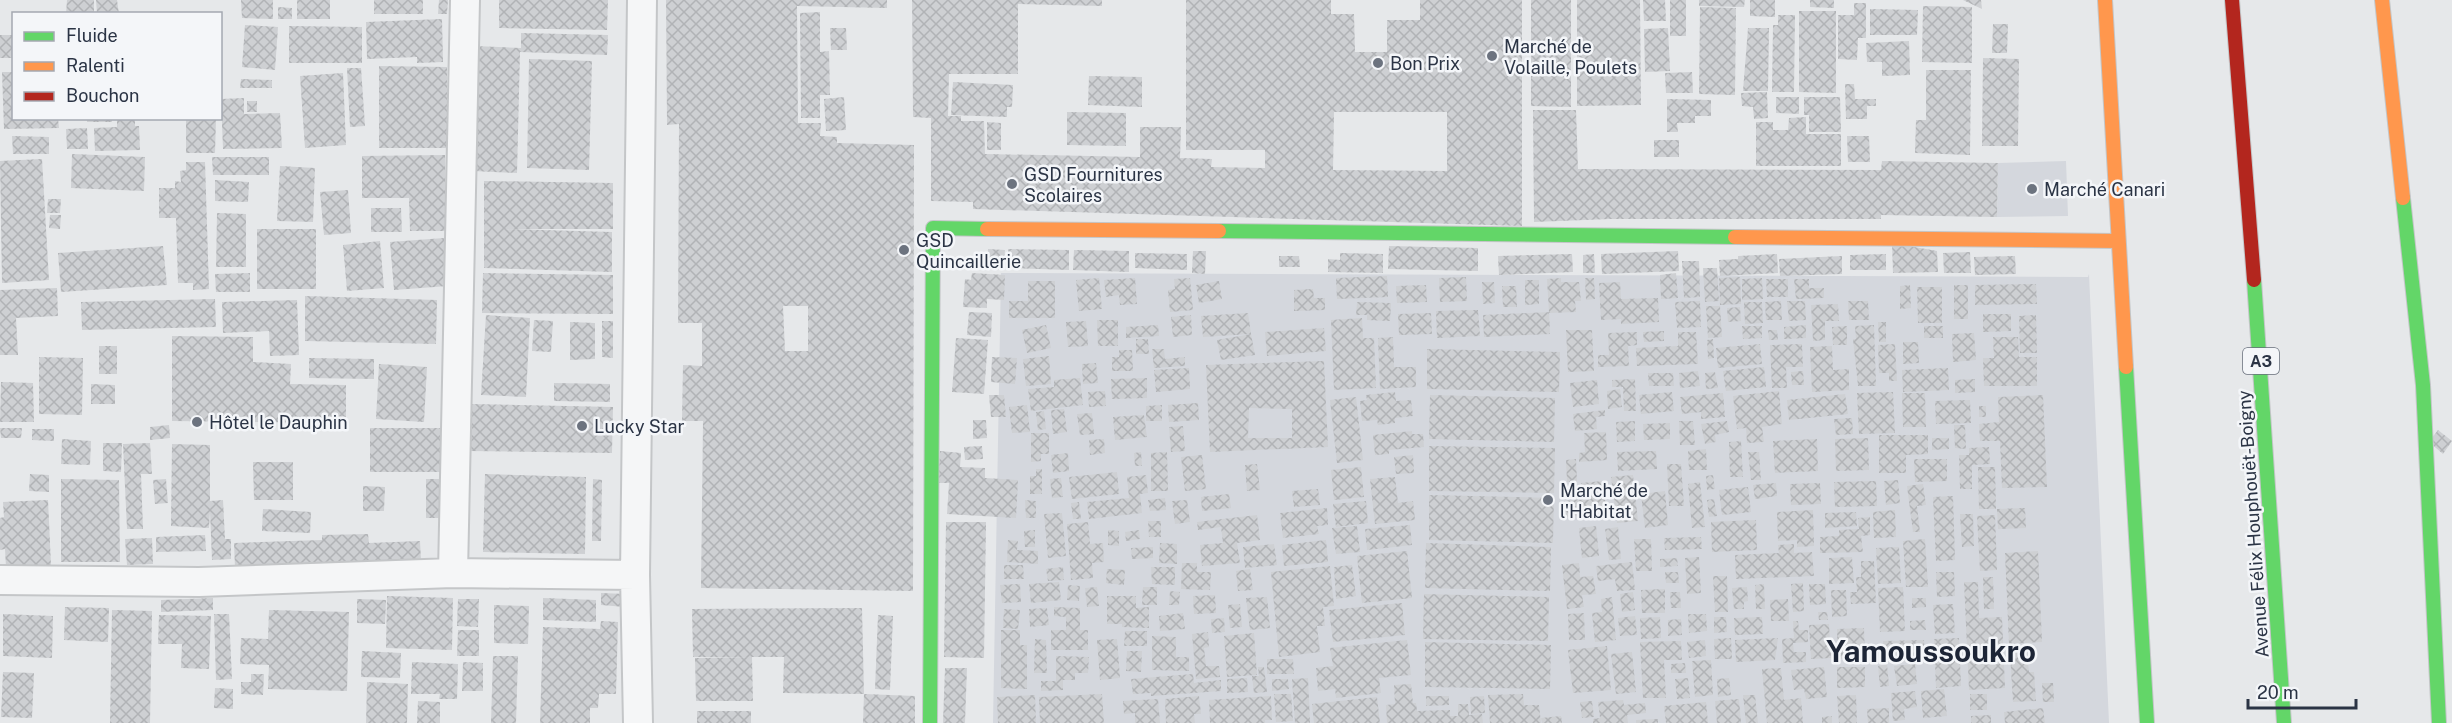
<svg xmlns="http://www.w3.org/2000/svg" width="2452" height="723" font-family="'Public Sans',sans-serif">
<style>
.built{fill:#d4d7dd}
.building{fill:url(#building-cross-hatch);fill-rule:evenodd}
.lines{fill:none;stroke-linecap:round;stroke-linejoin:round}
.street-casing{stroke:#c4c6c8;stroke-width:32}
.fast-casing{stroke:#c4c6c8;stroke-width:16}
.slow-casing{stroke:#c4c6c8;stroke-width:16}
.jam-casing{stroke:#c4c6c8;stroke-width:16}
.street{stroke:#f5f6f7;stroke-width:28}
.fast{stroke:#63d668;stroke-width:14}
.slow{stroke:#ff974d;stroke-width:14}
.jam{stroke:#b3261e;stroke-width:14}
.poi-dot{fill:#6c737f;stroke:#f4f6f9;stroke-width:2}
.labels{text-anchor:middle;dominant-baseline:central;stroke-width:5;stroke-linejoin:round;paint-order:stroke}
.shield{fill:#f4f6f9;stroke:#676e7b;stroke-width:1.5}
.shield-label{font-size:16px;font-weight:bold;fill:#2b3445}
.poi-label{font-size:18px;fill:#2b3445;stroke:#f4f6f9;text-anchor:start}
.street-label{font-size:18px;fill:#2b3445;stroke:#f4f6f9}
.town-label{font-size:30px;font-weight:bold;fill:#1d2536;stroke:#f4f6f9}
</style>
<defs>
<pattern id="building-cross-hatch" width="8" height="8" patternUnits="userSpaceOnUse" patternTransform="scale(1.5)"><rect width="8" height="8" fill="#ced0d3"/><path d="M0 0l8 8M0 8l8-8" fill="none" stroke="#b1b3b6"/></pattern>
</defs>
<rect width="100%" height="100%" fill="#e6e8ea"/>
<path class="built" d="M 2066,161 L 2068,216 L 1997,217 L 1998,163 Z
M 1001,273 L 2088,277 L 2089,274 L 2109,723 L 993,723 Z"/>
<path class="building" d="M 67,0 L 94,0 L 94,14 L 66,14 Z
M 96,0 L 117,0 L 119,14 L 97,14 Z
M 241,0 L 273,0 L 273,19 L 242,18 Z
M 297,0 L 330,0 L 330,19 L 297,19 Z
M 374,0 L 423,0 L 423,14 L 374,14 Z
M 439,0 L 448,0 L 447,14 L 438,14 Z
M 499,0 L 608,0 L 607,30 L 499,28 Z
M 666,0 L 887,0 L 887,8 L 797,6 L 798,123 L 821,123 L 820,136 L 837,137 L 837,143 L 914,145 L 913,591 L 701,588 L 703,421 L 682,421 L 683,365 L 702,366 L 702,323 L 678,323 L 679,124 L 667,125 ZM 783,306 L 808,306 L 808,351 L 785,351 Z
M 912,0 L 1102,0 L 1102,6 L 1018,4 L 1018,74 L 949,74 L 948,116 L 961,116 L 961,121 L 984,121 L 985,154 L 1140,157 L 1140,127 L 1181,127 L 1180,158 L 1212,159 L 1211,167 L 1265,168 L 1265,150 L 1186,150 L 1186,0 L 1331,0 L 1331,14 L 1354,14 L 1355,52 L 1387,52 L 1387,20 L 1420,20 L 1420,0 L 1522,0 L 1522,226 L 973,209 L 973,202 L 931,201 L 931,118 L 913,117 ZM 1334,112 L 1447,112 L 1447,171 L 1333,170 Z
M 1531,0 L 1571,0 L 1571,107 L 1531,106 Z
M 1577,0 L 1640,0 L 1641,105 L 1577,106 Z
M 1643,0 L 1665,0 L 1666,21 L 1644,21 Z
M 1670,0 L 1686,0 L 1686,36 L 1670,36 Z
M 1699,0 L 1745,0 L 1744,7 L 1699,6 Z
M 1750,0 L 1775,0 L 1775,17 L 1750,16 Z
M 1810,0 L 1834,0 L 1834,8 L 1810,7 Z
M 1963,0 L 1981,0 L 1982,9 Z
M 1854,3 L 1866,3 L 1866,38 L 1858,38 L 1857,60 L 1838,59 L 1838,15 L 1854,15 Z
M 1923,6 L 1972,7 L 1972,63 L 1922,62 Z
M 278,7 L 292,8 L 292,19 L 278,19 Z
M 1700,7 L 1736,8 L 1735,95 L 1699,94 Z
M 1870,9 L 1918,10 L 1917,35 L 1870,35 Z
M 1799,11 L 1836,11 L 1836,93 L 1799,92 Z
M 820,12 L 820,52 L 829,51 L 830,95 L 820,95 L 820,118 L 801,118 L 800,13 Z
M 1778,15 L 1795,15 L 1794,92 L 1772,92 L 1773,25 L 1778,25 Z
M 442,19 L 443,62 L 417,63 L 417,57 L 367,59 L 366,22 Z
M 1993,24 L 2008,24 L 2007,53 L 1992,53 Z
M 245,25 L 278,27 L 275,70 L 242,67 Z
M 289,26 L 362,27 L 362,63 L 289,63 Z
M 830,28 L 846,28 L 847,50 L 831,50 Z
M 1668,28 L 1670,71 L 1645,72 L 1644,29 Z
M 1748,28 L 1769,28 L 1768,91 L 1743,91 Z
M 521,33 L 608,35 L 607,55 L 520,52 L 517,173 L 472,171 L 475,46 L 521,48 Z
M 0,35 L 14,35 L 14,58 L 0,58 Z
M 1909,41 L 1910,75 L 1882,76 L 1882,62 L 1867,62 L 1866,43 Z
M 1983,58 L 2019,59 L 2018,146 L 1982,146 Z
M 529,59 L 592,61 L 589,170 L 527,168 Z
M 379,66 L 447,67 L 447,148 L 379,148 Z
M 347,68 L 361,68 L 365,126 L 350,127 Z
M 1926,70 L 1971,70 L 1970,155 L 1915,153 L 1916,120 L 1926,120 Z
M 2,72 L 14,72 L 14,118 L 58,118 L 59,128 L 4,129 Z
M 1692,72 L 1693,93 L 1666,93 L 1665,73 Z
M 343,73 L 346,145 L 305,148 L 300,76 Z
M 1089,76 L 1142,77 L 1142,107 L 1088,105 Z
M 241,79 L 272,80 L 272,88 L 240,88 Z
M 953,82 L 1013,85 L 1012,107 L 1007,107 L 1007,117 L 951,115 Z
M 1845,84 L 1854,84 L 1855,99 L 1876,99 L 1876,106 L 1867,106 L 1867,119 L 1846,119 Z
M 1767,92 L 1768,118 L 1754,119 L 1753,107 L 1742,106 L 1741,93 Z
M 844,97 L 846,130 L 826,131 L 824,99 Z
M 1776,97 L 1799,97 L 1799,114 L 1776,113 Z
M 1804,97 L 1840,97 L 1841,132 L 1809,132 L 1809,115 L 1804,115 Z
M 244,98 L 244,114 L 280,113 L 282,148 L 223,149 L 221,99 Z
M 1667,99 L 1711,100 L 1711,116 L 1695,116 L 1695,123 L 1677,123 L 1678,132 L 1667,132 Z
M 247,101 L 257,101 L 257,112 L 247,112 Z
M 1533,110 L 1576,110 L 1578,169 L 1881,170 L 1882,161 L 1998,163 L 1997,217 L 1881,215 L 1881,219 L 1610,219 L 1534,222 Z
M 1067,112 L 1126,113 L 1126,146 L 1067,145 Z
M 1806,117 L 1806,134 L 1841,134 L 1841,166 L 1756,166 L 1756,122 L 1773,122 L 1773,130 L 1788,130 L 1789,118 Z
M 87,118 L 112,118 L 112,122 L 87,122 Z
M 117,118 L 135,118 L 135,126 L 139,126 L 140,150 L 95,151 L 94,128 L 117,127 Z
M 186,120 L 216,120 L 215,153 L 186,153 Z
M 987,122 L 1001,123 L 1001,150 L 987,150 Z
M 87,128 L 88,149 L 67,149 L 66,129 Z
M 12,136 L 49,137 L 49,154 L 13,154 Z
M 1847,136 L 1869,136 L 1870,162 L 1848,162 Z
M 1654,140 L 1679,140 L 1679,157 L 1654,157 Z
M 72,154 L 145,157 L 144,191 L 71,188 Z
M 445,155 L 446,231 L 410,231 L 409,198 L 362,198 L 362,156 Z
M 212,157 L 269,157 L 269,175 L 213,175 Z
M 42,159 L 49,280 L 2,283 L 0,161 Z
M 186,162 L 205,162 L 209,289 L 193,290 L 193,283 L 178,283 L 176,218 L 159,218 L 159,188 L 175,188 L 175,181 L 181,182 L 180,171 L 186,170 Z
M 280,166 L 315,168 L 313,222 L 277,221 Z
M 215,180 L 249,182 L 248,202 L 215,201 Z
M 484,181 L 613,183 L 613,229 L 504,229 L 612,232 L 612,272 L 484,268 Z
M 348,190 L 351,233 L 324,235 L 320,192 Z
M 48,199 L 61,199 L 60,213 L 47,213 Z
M 371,208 L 401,208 L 402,232 L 371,232 Z
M 217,213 L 246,214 L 246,267 L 216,267 Z
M 50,215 L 61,215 L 60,229 L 49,228 Z
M 257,229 L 316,229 L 316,289 L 257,289 Z
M 444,238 L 448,286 L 394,290 L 390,242 Z
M 380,241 L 384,288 L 347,291 L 343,245 Z
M 1892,243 L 1937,251 L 1938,272 L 1893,273 Z
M 163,246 L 167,285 L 61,292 L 58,253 Z
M 1389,246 L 1478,248 L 1478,271 L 1388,269 Z
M 988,249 L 1005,250 L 1003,270 L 987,269 Z
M 1008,249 L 1069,250 L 1069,270 L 1008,268 Z
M 1074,250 L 1129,251 L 1129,272 L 1073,270 Z
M 1193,251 L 1206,251 L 1205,274 L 1192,273 Z
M 1678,251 L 1679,271 L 1602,274 L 1601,254 Z
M 1970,252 L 1971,273 L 1944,273 L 1943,253 Z
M 1135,253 L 1187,254 L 1187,270 L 1135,268 Z
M 1340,253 L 1383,254 L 1383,273 L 1328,272 L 1328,259 L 1340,260 Z
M 1572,254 L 1573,272 L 1499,275 L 1498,256 Z
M 1594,254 L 1595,273 L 1583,273 L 1583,255 Z
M 1777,254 L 1778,273 L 1720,276 L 1719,260 L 1738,259 L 1738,256 Z
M 1886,254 L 1886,270 L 1850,270 L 1850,255 Z
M 1279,256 L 1299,256 L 1300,267 L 1279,267 Z
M 1842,256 L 1842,274 L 1780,276 L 1779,259 Z
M 2015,256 L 2016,274 L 1975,275 L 1974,257 Z
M 1682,261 L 1699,261 L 1700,297 L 1684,298 Z
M 1703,268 L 1717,268 L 1719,301 L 1705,302 Z
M 250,273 L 250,292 L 216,292 L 215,274 Z
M 483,273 L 613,275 L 613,314 L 482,313 Z
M 972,273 L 1005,275 L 1004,300 L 987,299 L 987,308 L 963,307 L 965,279 L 971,280 Z
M 1676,273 L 1678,298 L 1661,299 L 1660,275 Z
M 1387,276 L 1388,297 L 1337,299 L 1336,278 Z
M 1466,277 L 1467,301 L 1440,302 L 1439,278 Z
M 1740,277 L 1741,304 L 1720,305 L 1719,278 Z
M 1099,278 L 1102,309 L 1079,311 L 1076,280 Z
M 1135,278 L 1137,304 L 1120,305 L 1119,295 L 1106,297 L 1104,280 Z
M 1190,278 L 1193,310 L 1170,312 L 1168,290 L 1175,289 L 1174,279 Z
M 1561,278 L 1561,282 L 1579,282 L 1581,301 L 1575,301 L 1576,312 L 1549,313 L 1547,279 Z
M 1585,278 L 1594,278 L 1595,299 L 1586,300 Z
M 1762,278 L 1763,299 L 1742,300 L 1742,279 Z
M 1766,279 L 1788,279 L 1788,297 L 1767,297 Z
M 1794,279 L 1809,279 L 1809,288 L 1824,288 L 1824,298 L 1796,299 Z
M 1525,280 L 1539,280 L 1539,304 L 1525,305 Z
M 1028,281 L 1055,281 L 1055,318 L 1009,318 L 1009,301 L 1028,301 Z
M 1219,281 L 1222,299 L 1199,303 L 1196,285 Z
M 1482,282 L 1494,282 L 1495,303 L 1483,304 Z
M 1620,282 L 1621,299 L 1658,298 L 1659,322 L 1621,324 L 1621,319 L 1601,320 L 1599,283 Z
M 2036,284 L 2037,304 L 1975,305 L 1975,285 Z
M 1426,285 L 1427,302 L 1397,303 L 1396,286 Z
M 1910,285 L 1911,308 L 1900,309 L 1900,286 Z
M 1954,285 L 1968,285 L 1968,319 L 1954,319 Z
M 1502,286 L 1516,286 L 1517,307 L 1503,307 Z
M 1917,287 L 1942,287 L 1942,323 L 1918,323 Z
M 57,288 L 58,316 L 16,318 L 18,355 L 0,355 L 0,290 Z
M 1313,289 L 1314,298 L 1325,298 L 1325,310 L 1294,311 L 1294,290 Z
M 305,296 L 437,300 L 436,344 L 305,341 Z
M 215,299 L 216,327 L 82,330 L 81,302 Z
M 297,300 L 299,355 L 270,356 L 269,331 L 223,333 L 222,302 Z
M 1700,301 L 1701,327 L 1677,328 L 1675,302 Z
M 1781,301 L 1782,320 L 1766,320 L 1765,302 Z
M 1787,301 L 1805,301 L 1806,320 L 1789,321 Z
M 1848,301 L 1868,301 L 1869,320 L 1849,320 Z
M 1357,302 L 1391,303 L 1390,321 L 1367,320 L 1367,315 L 1356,315 Z
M 1744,302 L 1762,302 L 1763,323 L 1745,324 Z
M 1838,304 L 1839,321 L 1825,321 L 1825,340 L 1813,341 L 1811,305 Z
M 1706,306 L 1720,306 L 1722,337 L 1708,338 Z
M 1740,307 L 1741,321 L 1728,322 L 1727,308 Z
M 1478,310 L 1480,336 L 1437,338 L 1436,311 Z
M 969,312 L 992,313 L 991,337 L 967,335 Z
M 1549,312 L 1550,334 L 1484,337 L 1483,315 Z
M 1248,313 L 1251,334 L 1203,337 L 1201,316 Z
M 1431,313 L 1432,334 L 1399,335 L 1398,314 Z
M 1983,314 L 2011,314 L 2011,331 L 1983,332 Z
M 486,315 L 530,318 L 526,397 L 481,395 Z
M 1191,315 L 1192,335 L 1173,337 L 1171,317 Z
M 2036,315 L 2037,353 L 2020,353 L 2019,316 Z
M 1362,318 L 1363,338 L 1374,338 L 1376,388 L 1334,390 L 1331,320 Z
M 534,320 L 553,321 L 551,352 L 532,351 Z
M 1097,320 L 1118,320 L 1118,346 L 1098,346 Z
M 602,321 L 613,321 L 613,358 L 602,357 Z
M 1086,321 L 1088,346 L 1068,347 L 1066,322 Z
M 570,322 L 595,323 L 595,359 L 570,360 Z
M 1878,322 L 1886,322 L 1886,342 L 1879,342 Z
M 1046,325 L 1051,348 L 1027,353 L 1022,330 Z
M 1158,325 L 1159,336 L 1126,338 L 1126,327 Z
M 1806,325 L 1806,338 L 1784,339 L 1784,327 Z
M 1874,325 L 1876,386 L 1858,386 L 1853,339 L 1856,339 L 1855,326 Z
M 1742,326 L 1762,326 L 1762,338 L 1743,339 Z
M 1847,326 L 1847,345 L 1833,345 L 1832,327 Z
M 1924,326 L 1943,326 L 1943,338 L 1924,338 Z
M 1324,328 L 1326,351 L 1267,356 L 1265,332 Z
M 1566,330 L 1592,330 L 1594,371 L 1568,372 Z
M 1768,330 L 1777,330 L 1778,340 L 1769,340 Z
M 1664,331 L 1664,341 L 1644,342 L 1643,332 Z
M 1637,332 L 1637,345 L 1628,346 L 1629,366 L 1598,367 L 1598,355 L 1609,355 L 1608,333 Z
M 1678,332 L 1696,332 L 1698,364 L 1637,366 L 1636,348 L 1678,346 Z
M 1974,333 L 1976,360 L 1953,362 L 1952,334 Z
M 1251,334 L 1255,355 L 1221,360 L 1217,340 Z
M 172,336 L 253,337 L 253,362 L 291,364 L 290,384 L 346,385 L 346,423 L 172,421 Z
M 1393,337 L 1394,367 L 1416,367 L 1416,387 L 1380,389 L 1378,338 Z
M 1993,337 L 2018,337 L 2019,357 L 2037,357 L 2037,386 L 1984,386 L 1983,358 L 1994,358 Z
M 956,338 L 988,340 L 984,394 L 952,392 Z
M 1136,339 L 1148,339 L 1149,354 L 1136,354 Z
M 1713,339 L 1714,358 L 1708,359 L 1707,340 Z
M 1903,342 L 1918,342 L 1919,363 L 1903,364 Z
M 1760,344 L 1762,364 L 1718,368 L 1716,348 Z
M 1802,344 L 1803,367 L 1786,367 L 1787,388 L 1772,388 L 1770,345 Z
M 1895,344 L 1897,381 L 1889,381 L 1889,373 L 1879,373 L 1878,345 Z
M 99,346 L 117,346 L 117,374 L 99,374 Z
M 1832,346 L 1833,370 L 1849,369 L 1849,390 L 1812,392 L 1810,347 Z
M 1152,349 L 1164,349 L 1165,359 L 1185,357 L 1185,366 L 1154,368 Z
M 1427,349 L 1560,352 L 1559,392 L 1427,389 Z
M 1119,350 L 1132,350 L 1133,371 L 1112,371 L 1112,357 L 1119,357 Z
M 1049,356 L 1051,384 L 1026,386 L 1023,359 Z
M 39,357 L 83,358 L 82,415 L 39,414 Z
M 992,357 L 1017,358 L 1015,384 L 991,382 Z
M 309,358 L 374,359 L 374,379 L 309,378 Z
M 1324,361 L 1328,447 L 1210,452 L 1206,365 ZM 1249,408 L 1292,409 L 1292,438 L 1248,438 Z
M 1096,363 L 1098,383 L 1083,384 L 1082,364 Z
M 379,364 L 427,367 L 424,422 L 376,419 Z
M 1764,367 L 1766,387 L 1726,391 L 1723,371 Z
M 1189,368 L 1190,389 L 1156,392 L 1154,370 Z
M 1948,368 L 1949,390 L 1903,392 L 1902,370 Z
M 1698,371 L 1700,386 L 1680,388 L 1679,373 Z
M 1803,371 L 1804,385 L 1792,385 L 1791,372 Z
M 1715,372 L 1718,388 L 1706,389 L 1705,373 Z
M 1648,373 L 1673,373 L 1674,386 L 1649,386 Z
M 1080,378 L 1083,405 L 1031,411 L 1028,389 L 1054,387 L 1054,380 Z
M 1147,378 L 1147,398 L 1112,399 L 1111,379 Z
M 1635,379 L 1636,411 L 1624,411 L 1623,387 L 1612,387 L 1612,380 Z
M 1975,379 L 1975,392 L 1955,393 L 1955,380 Z
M 1597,380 L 1599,404 L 1573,407 L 1570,383 Z
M 1,382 L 33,383 L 34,422 L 0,422 Z
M 554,383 L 610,384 L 610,402 L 554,401 Z
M 91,384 L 115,385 L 115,404 L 91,404 Z
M 1620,389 L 1622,407 L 1608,409 L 1607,391 Z
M 1105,391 L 1106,406 L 1089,407 L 1088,392 Z
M 1779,391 L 1782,424 L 1762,427 L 1764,442 L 1747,443 L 1746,428 L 1737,429 L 1733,396 Z
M 1395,392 L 1396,401 L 1411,400 L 1413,416 L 1395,418 L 1395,423 L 1378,425 L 1377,420 L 1362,421 L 1360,401 L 1367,400 L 1366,395 Z
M 1672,392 L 1674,411 L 1641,414 L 1639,395 Z
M 1893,392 L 1895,433 L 1859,434 L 1857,393 Z
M 1723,393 L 1725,417 L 1701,419 L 1701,412 L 1682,414 L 1680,397 Z
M 1902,393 L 1925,393 L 1926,427 L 1903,427 Z
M 1845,394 L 1848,414 L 1789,420 L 1787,400 Z
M 989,395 L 1004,395 L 1006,417 L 991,417 Z
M 1430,395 L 1555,398 L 1554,442 L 1429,439 Z
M 2043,395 L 2047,487 L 2002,488 L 2000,441 L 1980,441 L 1979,424 L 1999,422 L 1998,397 Z
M 1356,397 L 1363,460 L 1337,463 L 1330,400 Z
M 1970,400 L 1971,423 L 1936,424 L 1935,401 Z
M 1198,403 L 1199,420 L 1169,422 L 1168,405 Z
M 470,404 L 613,407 L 612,453 L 469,451 Z
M 1027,405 L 1030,432 L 1012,433 L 1009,407 Z
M 1162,405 L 1162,421 L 1146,421 L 1146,406 Z
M 1979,406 L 1986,406 L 1986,417 L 1979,417 Z
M 1064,409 L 1067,432 L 1053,434 L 1051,410 Z
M 1605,410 L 1605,416 L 1596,417 L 1597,429 L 1575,431 L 1573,414 Z
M 1044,411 L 1046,429 L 1038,430 L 1036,412 Z
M 1092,413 L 1094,434 L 1080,435 L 1077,414 Z
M 1144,415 L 1147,437 L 1115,440 L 1113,417 Z
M 1852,418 L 1853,434 L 1836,435 L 1834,419 Z
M 973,420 L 986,420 L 987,438 L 973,439 Z
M 1635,421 L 1635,441 L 1617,442 L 1616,422 Z
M 1679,421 L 1693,421 L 1695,445 L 1680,445 Z
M 1727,421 L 1729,432 L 1715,435 L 1716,442 L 1705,444 L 1701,424 Z
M 1670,423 L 1670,439 L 1644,440 L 1643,424 Z
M 169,425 L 170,438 L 150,440 L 150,427 Z
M 1954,425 L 1965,425 L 1966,449 L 1955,448 Z
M 1183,426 L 1185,451 L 1171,452 L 1169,427 Z
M 0,428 L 22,428 L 21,438 L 1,438 Z
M 370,428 L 448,428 L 447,472 L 370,472 Z
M 32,429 L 54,429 L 54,441 L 32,440 Z
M 2438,430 L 2452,441 L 2443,454 L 2429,442 Z
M 1412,431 L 1412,434 L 1423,434 L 1424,447 L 1389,450 L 1389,454 L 1375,455 L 1373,435 Z
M 1606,432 L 1607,460 L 1579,462 L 1579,453 L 1585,452 L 1584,433 Z
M 1031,433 L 1049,433 L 1049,454 L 1041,454 L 1041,461 L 1031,462 Z
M 1879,435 L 1928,435 L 1928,454 L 1906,455 L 1906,473 L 1879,473 Z
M 1868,438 L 1869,470 L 1836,471 L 1835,439 Z
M 1932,438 L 1949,438 L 1949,449 L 1932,450 Z
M 62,439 L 91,441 L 90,465 L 61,464 Z
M 1104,439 L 1105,453 L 1090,455 L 1089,440 Z
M 1817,439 L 1818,471 L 1775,473 L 1773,441 Z
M 1741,441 L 1743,477 L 1730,477 L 1729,442 Z
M 103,443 L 122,443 L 121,472 L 103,471 Z
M 150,443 L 152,474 L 141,474 L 143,529 L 127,529 L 123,444 Z
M 172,444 L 210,445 L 210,501 L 223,500 L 225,539 L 231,539 L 231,559 L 212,560 L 210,512 L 209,528 L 171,526 Z
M 982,446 L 983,459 L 965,460 L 964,447 Z
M 1429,446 L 1555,448 L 1554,493 L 1429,491 Z
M 1989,447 L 1990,464 L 1972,465 L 1972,489 L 1960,489 L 1959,455 L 1969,455 L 1969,448 Z
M 1706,449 L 1707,470 L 1689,470 L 1688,451 Z
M 940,451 L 961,453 L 960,467 L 985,468 L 985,478 L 1018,480 L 1016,518 L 947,514 L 949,483 L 938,483 Z
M 1656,451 L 1657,469 L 1618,471 L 1617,452 Z
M 1141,452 L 1142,466 L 1135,466 L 1134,453 Z
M 1167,452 L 1168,491 L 1151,491 L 1151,453 Z
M 1748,452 L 1759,452 L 1761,480 L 1751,480 Z
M 1068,453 L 1069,471 L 1053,473 L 1051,455 Z
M 1202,455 L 1206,489 L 1185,491 L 1181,457 Z
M 1413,455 L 1414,473 L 1396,474 L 1394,457 Z
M 1576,459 L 1577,482 L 1567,482 L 1566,460 Z
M 1914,459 L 1947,459 L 1947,481 L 1915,482 Z
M 253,462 L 293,462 L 293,500 L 254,500 Z
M 1257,464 L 1260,490 L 1247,491 L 1245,465 Z
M 1667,464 L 1681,464 L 1684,506 L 1669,506 Z
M 1361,467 L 1364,497 L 1334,500 L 1331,470 Z
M 1978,467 L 1995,467 L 1996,509 L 1979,509 Z
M 1036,469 L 1042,469 L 1042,494 L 1030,494 L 1030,476 L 1036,476 Z
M 1117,472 L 1119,494 L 1072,499 L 1069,477 Z
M 30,474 L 49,475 L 49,492 L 29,491 Z
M 485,474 L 586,477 L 585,554 L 483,552 Z
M 1146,475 L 1148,493 L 1140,494 L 1142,513 L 1089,519 L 1087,502 L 1129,498 L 1127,477 Z
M 1633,475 L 1638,521 L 1617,523 L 1611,477 Z
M 1713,475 L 1715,489 L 1707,490 L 1706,476 Z
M 1395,477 L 1398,503 L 1413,501 L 1415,520 L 1375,524 L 1370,479 Z
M 1061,478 L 1063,497 L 1052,498 L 1050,479 Z
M 61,479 L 119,480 L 120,562 L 61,562 Z
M 166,479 L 168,503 L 155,504 L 153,480 Z
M 426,479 L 443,479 L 444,518 L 426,518 Z
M 593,479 L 602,480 L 601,541 L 592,541 Z
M 1898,480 L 1900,503 L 1886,505 L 1884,481 Z
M 1603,481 L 1607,517 L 1585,519 L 1584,515 L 1566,517 L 1564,501 L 1583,499 L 1581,483 Z
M 1876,481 L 1877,506 L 1835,507 L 1834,482 Z
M 1700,482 L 1705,527 L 1692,528 L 1688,484 Z
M 1776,483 L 1777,496 L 1755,499 L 1753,485 Z
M 1820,483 L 1821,504 L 1791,505 L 1790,484 Z
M 1923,484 L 1926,505 L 1917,506 L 1920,532 L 1913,532 L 1907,486 Z
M 363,486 L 385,487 L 384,511 L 363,511 Z
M 1748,487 L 1751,512 L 1722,515 L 1719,490 Z
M 1318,489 L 1320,505 L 1294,507 L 1292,491 Z
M 1665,491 L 1668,525 L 1645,528 L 1641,494 Z
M 1229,494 L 1231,508 L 1202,511 L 1201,497 Z
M 1429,495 L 1554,498 L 1553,543 L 1429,540 Z
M 1953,496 L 1955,560 L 1936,561 L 1933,497 Z
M 1165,498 L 1166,510 L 1150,511 L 1148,500 Z
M 1714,499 L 1717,516 L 1709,517 L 1707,500 Z
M 48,500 L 51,565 L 6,567 L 5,549 L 0,550 L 0,518 L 4,517 L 3,502 Z
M 1025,500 L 1036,501 L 1036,518 L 1026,518 Z
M 1187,500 L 1190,522 L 1175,524 L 1172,501 Z
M 1366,501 L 1368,523 L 1336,527 L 1333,504 Z
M 1079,502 L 1081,519 L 1073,519 L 1071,503 Z
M 1327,508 L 1328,525 L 1317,526 L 1319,534 L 1283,538 L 1280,513 Z
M 2025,508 L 2026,528 L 1998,529 L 1997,509 Z
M 263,509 L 311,512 L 310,533 L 262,531 Z
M 1813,510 L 1814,546 L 1797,547 L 1797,540 L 1778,541 L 1777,512 Z
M 1895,510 L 1896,537 L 1874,538 L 1873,512 Z
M 1856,512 L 1857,526 L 1825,528 L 1825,513 Z
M 1062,513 L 1066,556 L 1048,558 L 1044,514 Z
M 1960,514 L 1973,514 L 1974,546 L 1962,547 Z
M 1257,515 L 1260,540 L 1237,543 L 1240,563 L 1202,566 L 1200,545 L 1223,543 L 1221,527 L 1198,530 L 1197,522 Z
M 1995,515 L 1997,570 L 1980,571 L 1977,516 Z
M 1870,517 L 1870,535 L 1861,536 L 1863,552 L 1820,553 L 1820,537 L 1839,536 L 1839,530 L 1859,529 L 1858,518 Z
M 1756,520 L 1757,550 L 1712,552 L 1711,522 Z
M 1148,521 L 1161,521 L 1161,537 L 1149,537 Z
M 946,522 L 986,522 L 984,658 L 944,657 Z
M 1088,522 L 1090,544 L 1103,543 L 1104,562 L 1092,563 L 1093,578 L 1071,580 L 1067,524 Z
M 1410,525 L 1412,545 L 1367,550 L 1365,529 Z
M 1357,526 L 1360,552 L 1336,554 L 1332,528 Z
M 1596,526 L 1599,556 L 1582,558 L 1579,528 Z
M 1618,527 L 1621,559 L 1609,560 L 1605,529 Z
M 1035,530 L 1035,547 L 1025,547 L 1024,531 Z
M 1108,530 L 1119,531 L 1119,546 L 1108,545 Z
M 1139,530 L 1140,539 L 1126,541 L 1125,532 Z
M 368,534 L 369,543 L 420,541 L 421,561 L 235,568 L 234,543 L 322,540 L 322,535 Z
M 205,535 L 206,551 L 156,552 L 156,537 Z
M 1701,537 L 1702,549 L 1665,550 L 1664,538 Z
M 152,538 L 153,564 L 127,565 L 125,539 Z
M 1634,539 L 1651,539 L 1652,571 L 1636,571 Z
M 1925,539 L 1928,587 L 1906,587 L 1903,541 Z
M 1008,540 L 1018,541 L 1017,550 L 1038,551 L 1038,564 L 1007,562 Z
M 1326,540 L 1328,562 L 1284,566 L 1282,545 Z
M 1160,543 L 1177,544 L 1177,564 L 1159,563 Z
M 1426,543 L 1551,547 L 1550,591 L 1425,588 Z
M 1274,544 L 1277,565 L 1245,568 L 1243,547 Z
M 1794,544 L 1794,553 L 1812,552 L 1814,576 L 1736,579 L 1735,555 L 1779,553 L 1778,545 Z
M 1153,547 L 1153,558 L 1132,559 L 1131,548 Z
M 1899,547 L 1901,583 L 1878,584 L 1876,548 Z
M 1407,551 L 1412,598 L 1362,603 L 1357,556 Z
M 2038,551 L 2042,642 L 2009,644 L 2005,553 Z
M 1699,557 L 1701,593 L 1687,594 L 1685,558 Z
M 1852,557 L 1854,583 L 1829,584 L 1829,558 Z
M 1677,558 L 1678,566 L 1660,567 L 1660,559 Z
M 1861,561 L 1874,561 L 1876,603 L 1851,604 L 1850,592 L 1857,592 L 1856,577 L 1861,577 Z
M 1632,562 L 1635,590 L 1617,591 L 1615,579 L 1598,581 L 1596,566 Z
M 1182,563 L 1197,563 L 1197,572 L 1211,572 L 1210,590 L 1181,589 Z
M 1579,563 L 1580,577 L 1593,576 L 1596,594 L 1582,595 L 1584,607 L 1567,609 L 1562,565 Z
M 1004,565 L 1023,565 L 1024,579 L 1004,579 Z
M 1352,565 L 1356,596 L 1336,599 L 1334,567 Z
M 1330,566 L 1334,606 L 1323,607 L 1325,626 L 1317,626 L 1320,652 L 1279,657 L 1271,572 Z
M 1063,567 L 1064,580 L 1048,581 L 1046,569 Z
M 1151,567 L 1175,567 L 1175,585 L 1152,584 Z
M 1107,569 L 1125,570 L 1124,585 L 1106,583 Z
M 1250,569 L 1253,590 L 1238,591 L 1236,571 Z
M 1665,572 L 1678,572 L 1679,583 L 1666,583 Z
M 1936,572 L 1954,572 L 1955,596 L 1937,597 Z
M 1713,576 L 1727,576 L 1728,612 L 1715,612 Z
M 1983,577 L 1993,577 L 1994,609 L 1984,609 Z
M 1059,582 L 1061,600 L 1031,603 L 1029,584 Z
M 1964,582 L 1978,582 L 1979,618 L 2002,617 L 2005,688 L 1969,690 Z
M 1803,583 L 1804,611 L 1793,612 L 1791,584 Z
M 1020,584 L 1021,602 L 1002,603 L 1000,585 Z
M 1764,584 L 1765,609 L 1756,609 L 1755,585 Z
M 1809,584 L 1825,584 L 1826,604 L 1810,605 Z
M 1068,585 L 1080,586 L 1079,601 L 1067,600 Z
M 1097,587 L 1099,606 L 1087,607 L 1085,588 Z
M 1143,587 L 1157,587 L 1157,605 L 1142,605 Z
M 1747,587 L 1748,601 L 1744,602 L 1744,609 L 1734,609 L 1732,588 Z
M 1903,587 L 1905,631 L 1880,632 L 1878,588 Z
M 1665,589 L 1665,613 L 1642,613 L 1641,590 Z
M 1831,590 L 1846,590 L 1847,616 L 1832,617 Z
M 1170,591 L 1180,592 L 1179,605 L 1169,605 Z
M 1633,592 L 1635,610 L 1622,612 L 1620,594 Z
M 1670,592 L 1680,592 L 1681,608 L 1671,608 Z
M 601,593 L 625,594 L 625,607 L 601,605 Z
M 1424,594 L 1549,597 L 1548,641 L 1423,639 Z
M 1215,595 L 1216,613 L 1194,614 L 1193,596 Z
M 387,596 L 453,598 L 452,650 L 386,648 Z
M 1107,596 L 1136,596 L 1136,608 L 1149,607 L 1149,628 L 1122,627 L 1122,624 L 1107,624 Z
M 1267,597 L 1270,628 L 1250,630 L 1246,598 Z
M 1612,597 L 1616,640 L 1595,642 L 1592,613 L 1602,612 L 1601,599 Z
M 213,598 L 213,610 L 161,612 L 161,600 Z
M 543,598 L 596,600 L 596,622 L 543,620 Z
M 1912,598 L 1926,598 L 1926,607 L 1912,608 Z
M 357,599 L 386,600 L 385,624 L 357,623 Z
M 458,599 L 479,599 L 478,627 L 457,626 Z
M 1788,599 L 1789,621 L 1771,621 L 1770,600 Z
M 1402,603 L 1405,635 L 1333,642 L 1329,610 Z
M 1240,604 L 1242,627 L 1230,628 L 1228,605 Z
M 1953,604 L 1955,633 L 1935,634 L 1933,605 Z
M 494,605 L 529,606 L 528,644 L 494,643 Z
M 65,607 L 109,608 L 108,642 L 64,640 Z
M 1054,607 L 1080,608 L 1080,630 L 1088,630 L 1088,650 L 1051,650 L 1051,630 L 1066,630 L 1066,617 L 1054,616 Z
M 862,608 L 864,694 L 783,693 L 784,657 L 752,657 L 753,701 L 696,701 L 695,658 L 750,657 L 693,657 L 692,609 Z
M 1047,608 L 1049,625 L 1030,627 L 1029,609 Z
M 1004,609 L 1020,610 L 1018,629 L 1003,628 Z
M 112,610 L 152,611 L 150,723 L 110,723 Z
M 269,610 L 349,612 L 347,691 L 268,689 L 269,665 L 240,664 L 241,638 L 268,639 Z
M 1818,612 L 1827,612 L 1828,620 L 1819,620 Z
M 1183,613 L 1185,629 L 1160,631 L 1159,616 Z
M 1584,613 L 1585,640 L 1569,640 L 1568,614 Z
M 3,614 L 53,616 L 52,658 L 3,656 Z
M 214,614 L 229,614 L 232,679 L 216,680 Z
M 1688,614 L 1706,614 L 1707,631 L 1689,633 Z
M 159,615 L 211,616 L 209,669 L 181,668 L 182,644 L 158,644 Z
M 878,615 L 893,616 L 890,690 L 875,689 Z
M 1635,616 L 1637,635 L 1620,636 L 1618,618 Z
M 1660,617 L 1661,638 L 1641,639 L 1640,618 Z
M 1714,617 L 1726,617 L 1727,632 L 1714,633 Z
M 1762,617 L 1763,634 L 1735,635 L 1734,618 Z
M 1224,618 L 1225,632 L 1212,633 L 1211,619 Z
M 1681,619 L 1682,635 L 1668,636 L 1668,620 Z
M 1925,620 L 1926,630 L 1910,630 L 1910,621 Z
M 601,621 L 618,622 L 616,694 L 599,694 L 598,708 L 590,708 L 590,723 L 540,723 L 543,627 L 600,629 Z
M 1793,621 L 1798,621 L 1799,630 L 1808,630 L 1808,642 L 1793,643 L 1794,652 L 1806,652 L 1806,662 L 1783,663 L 1782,639 L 1794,638 Z
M 1829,624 L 1831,658 L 1811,659 L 1809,625 Z
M 1864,628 L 1865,658 L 1838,659 L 1837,629 Z
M 458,630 L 479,630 L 479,656 L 457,656 Z
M 1001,630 L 1020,630 L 1020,645 L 1027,645 L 1027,689 L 1001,688 Z
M 1125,631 L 1147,631 L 1147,646 L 1124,646 Z
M 1208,632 L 1209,647 L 1204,648 L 1206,666 L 1219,666 L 1220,677 L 1196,679 L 1192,634 Z
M 1254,633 L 1257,675 L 1227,677 L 1224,636 Z
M 1152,636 L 1176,637 L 1176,657 L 1189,657 L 1189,671 L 1152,670 Z
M 1731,638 L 1732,659 L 1715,659 L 1714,639 Z
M 1778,638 L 1775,660 L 1736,662 L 1735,640 Z
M 1959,638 L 1961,686 L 1936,688 L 1934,639 Z
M 1035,639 L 1046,640 L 1047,673 L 1034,673 Z
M 1117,639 L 1120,678 L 1100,680 L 1097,640 Z
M 1407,640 L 1411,675 L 1379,678 L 1381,693 L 1336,698 L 1335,689 L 1318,691 L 1316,668 L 1333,666 L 1330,648 Z
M 1705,640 L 1706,656 L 1689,658 L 1687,642 Z
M 1924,640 L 1925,660 L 1870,663 L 1869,650 L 1884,649 L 1883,641 Z
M 1681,641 L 1682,660 L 1664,660 L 1666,698 L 1643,698 L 1640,642 Z
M 1425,642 L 1551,645 L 1550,689 L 1425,687 Z
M 1607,646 L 1611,690 L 1573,693 L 1568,650 Z
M 362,651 L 401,653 L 400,678 L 361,677 Z
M 1127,651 L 1142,651 L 1141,672 L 1126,671 Z
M 1632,652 L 1636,692 L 1616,694 L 1611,654 Z
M 2010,653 L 2027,653 L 2029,672 L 2034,672 L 2036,701 L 2013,702 Z
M 493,656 L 518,656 L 516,723 L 491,723 Z
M 1056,656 L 1089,657 L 1088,673 L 1075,673 L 1075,680 L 1063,680 L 1063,690 L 1041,691 L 1041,681 L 1056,681 Z
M 1267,659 L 1293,659 L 1294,674 L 1267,674 Z
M 1711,660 L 1713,695 L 1695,697 L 1692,661 Z
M 412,662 L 458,664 L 457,699 L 439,699 L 440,694 L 411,694 Z
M 463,662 L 483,663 L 483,691 L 462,691 Z
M 1685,663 L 1686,673 L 1671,673 L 1671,664 Z
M 1887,664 L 1889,686 L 1880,687 L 1878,666 Z
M 1915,664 L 1917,684 L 1897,686 L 1894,666 Z
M 1258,667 L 1264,667 L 1267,692 L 1254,693 L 1252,676 L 1259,676 Z
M 1824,667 L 1827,697 L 1806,699 L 1804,689 L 1794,690 L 1791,670 Z
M 1837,667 L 1865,667 L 1865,687 L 1837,688 Z
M 945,668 L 967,668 L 965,723 L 943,723 Z
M 1781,668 L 1784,700 L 1801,698 L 1803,723 L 1767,723 L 1762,669 Z
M 3,672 L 34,673 L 32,718 L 1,717 Z
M 251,674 L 264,674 L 263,695 L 241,694 L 241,682 L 251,682 Z
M 1193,674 L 1194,683 L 1221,680 L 1221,691 L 1151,696 L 1151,693 L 1133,694 L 1131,679 Z
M 1247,678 L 1248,692 L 1227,693 L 1227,679 Z
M 1308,678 L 1310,723 L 1295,723 L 1292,679 Z
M 1688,678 L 1690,698 L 1677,699 L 1675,679 Z
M 1729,678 L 1731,695 L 1718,697 L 1717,679 Z
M 1272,679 L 1288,679 L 1289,689 L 1272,691 Z
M 367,682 L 408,684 L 407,723 L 366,723 Z
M 2042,683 L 2053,683 L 2054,702 L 2043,702 Z
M 1411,684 L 1413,703 L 1416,703 L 1417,711 L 1450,710 L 1450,716 L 1458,716 L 1458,704 L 1468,704 L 1469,715 L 1482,714 L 1483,723 L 1387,723 L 1386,705 L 1395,704 L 1394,685 Z
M 215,688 L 233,689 L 233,709 L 214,708 Z
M 1944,689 L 1947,716 L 1923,718 L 1921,691 Z
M 1915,691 L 1917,707 L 1904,709 L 1905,720 L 1893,721 L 1891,693 Z
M 864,694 L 915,696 L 915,723 L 863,723 Z
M 1102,694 L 1104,723 L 1040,723 L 1039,697 Z
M 1274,694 L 1291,694 L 1293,721 L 1276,722 Z
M 1523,694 L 1524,705 L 1539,705 L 1541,723 L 1490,723 L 1488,695 Z
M 1970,694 L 1987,694 L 1987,710 L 1970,710 Z
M 1035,695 L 1036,723 L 998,723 L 997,697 Z
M 1743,695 L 1755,695 L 1758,723 L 1746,723 Z
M 1856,695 L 1857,723 L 1839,723 L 1837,696 Z
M 1199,696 L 1201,714 L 1194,714 L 1195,723 L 1166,723 L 1165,699 Z
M 1271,696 L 1272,720 L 1265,720 L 1265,723 L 1210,723 L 1209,700 Z
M 1426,696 L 1449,696 L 1449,705 L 1426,706 Z
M 1484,696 L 1485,713 L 1471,714 L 1470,697 Z
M 1377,697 L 1380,723 L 1314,723 L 1312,704 Z
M 1158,699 L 1160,723 L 1135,723 L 1135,713 L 1124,714 L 1123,701 Z
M 1739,699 L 1741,723 L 1717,723 L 1715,701 Z
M 1623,700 L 1624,705 L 1645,703 L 1646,713 L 1627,715 L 1628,723 L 1593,723 L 1593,719 L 1600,718 L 1598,702 Z
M 418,701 L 440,702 L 440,723 L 417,723 Z
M 1592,701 L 1594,717 L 1582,718 L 1580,702 Z
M 1706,702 L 1708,723 L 1666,723 L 1664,706 Z
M 1889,708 L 1889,723 L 1868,723 L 1867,709 Z
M 2043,708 L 2045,723 L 2005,723 L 2004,712 Z
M 697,711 L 751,711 L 751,723 L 697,723 Z
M 1991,715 L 1991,723 L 1971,723 L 1971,716 Z
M 1561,716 L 1562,723 L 1542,723 L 1541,718 Z
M 1832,716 L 1832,723 L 1822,723 L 1822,717 Z
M 1658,719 L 1658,723 L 1636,723 L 1636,720 Z"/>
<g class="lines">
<defs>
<path id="street" d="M 453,573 L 465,0
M 0,580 L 199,582 L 453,573 L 635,575
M 638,723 L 635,575 L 642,0"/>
<path id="fast" d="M 2403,198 L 2423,385 L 2439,723
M 1219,231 L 1735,237
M 2254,280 L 2284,723
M 2126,367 L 2147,723
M 930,723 L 933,228 L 987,229"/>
<path id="slow" d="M 2105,0 L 2126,367
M 2382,0 L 2403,198
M 987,229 L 1219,231
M 1735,237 L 2118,241"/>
<path id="jam" d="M 2232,0 L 2254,280"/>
</defs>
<use href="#street" class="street-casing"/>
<use href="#fast" class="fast-casing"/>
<use href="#slow" class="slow-casing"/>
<use href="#jam" class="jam-casing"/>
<use href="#street" class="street"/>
<use href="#fast" class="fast"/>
<use href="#slow" class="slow"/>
<use href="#jam" class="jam"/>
</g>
<g class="poi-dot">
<circle cx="1492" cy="56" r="6"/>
<circle cx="1378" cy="63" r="6"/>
<circle cx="1012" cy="184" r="6"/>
<circle cx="2032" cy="189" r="6"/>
<circle cx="904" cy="250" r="6"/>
<circle cx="197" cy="422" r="6"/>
<circle cx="582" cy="426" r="6"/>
<circle cx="1548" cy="500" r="6"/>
</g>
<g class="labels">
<rect class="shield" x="2243" y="348" width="36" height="26" rx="4.5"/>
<g class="shield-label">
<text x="2261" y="361">A3</text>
</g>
<g class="poi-label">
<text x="1504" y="46">Marché de<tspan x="1504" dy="21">Volaille, Poulets</tspan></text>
<text x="1390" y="63">Bon Prix</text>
<text x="1024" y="174">GSD Fournitures<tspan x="1024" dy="21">Scolaires</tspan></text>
<text x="2044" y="189">Marché Canari</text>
<text x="916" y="240">GSD<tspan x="916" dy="21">Quincaillerie</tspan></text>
<text x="209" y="422">Hôtel le Dauphin</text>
<text x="594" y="426">Lucky Star</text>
<text x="1560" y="490">Marché de<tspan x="1560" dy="21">l'Habitat</tspan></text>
</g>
<g class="street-label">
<text transform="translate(2253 524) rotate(-94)">Avenue Félix Houphouët-Boigny</text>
</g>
<g class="town-label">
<text x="1931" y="651">Yamoussoukro</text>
</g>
</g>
<rect x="12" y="12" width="210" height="108" fill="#f4f6f9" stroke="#a4a8b1" stroke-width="1.5"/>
<rect x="24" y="32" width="30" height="9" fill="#63d668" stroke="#a4a8b1" stroke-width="1.5"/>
<text x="66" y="42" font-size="18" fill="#2b3445">Fluide</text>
<rect x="24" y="62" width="30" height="9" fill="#ff974d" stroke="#a4a8b1" stroke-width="1.5"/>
<text x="66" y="72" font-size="18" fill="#2b3445">Ralenti</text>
<rect x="24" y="92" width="30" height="9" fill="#b3261e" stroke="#a4a8b1" stroke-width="1.5"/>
<text x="66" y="102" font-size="18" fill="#2b3445">Bouchon</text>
<path d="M2248 699v9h108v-9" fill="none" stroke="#2b3445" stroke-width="3"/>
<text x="2257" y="699" font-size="18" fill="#2b3445" stroke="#f4f6f9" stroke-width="4.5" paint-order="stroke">20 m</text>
</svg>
